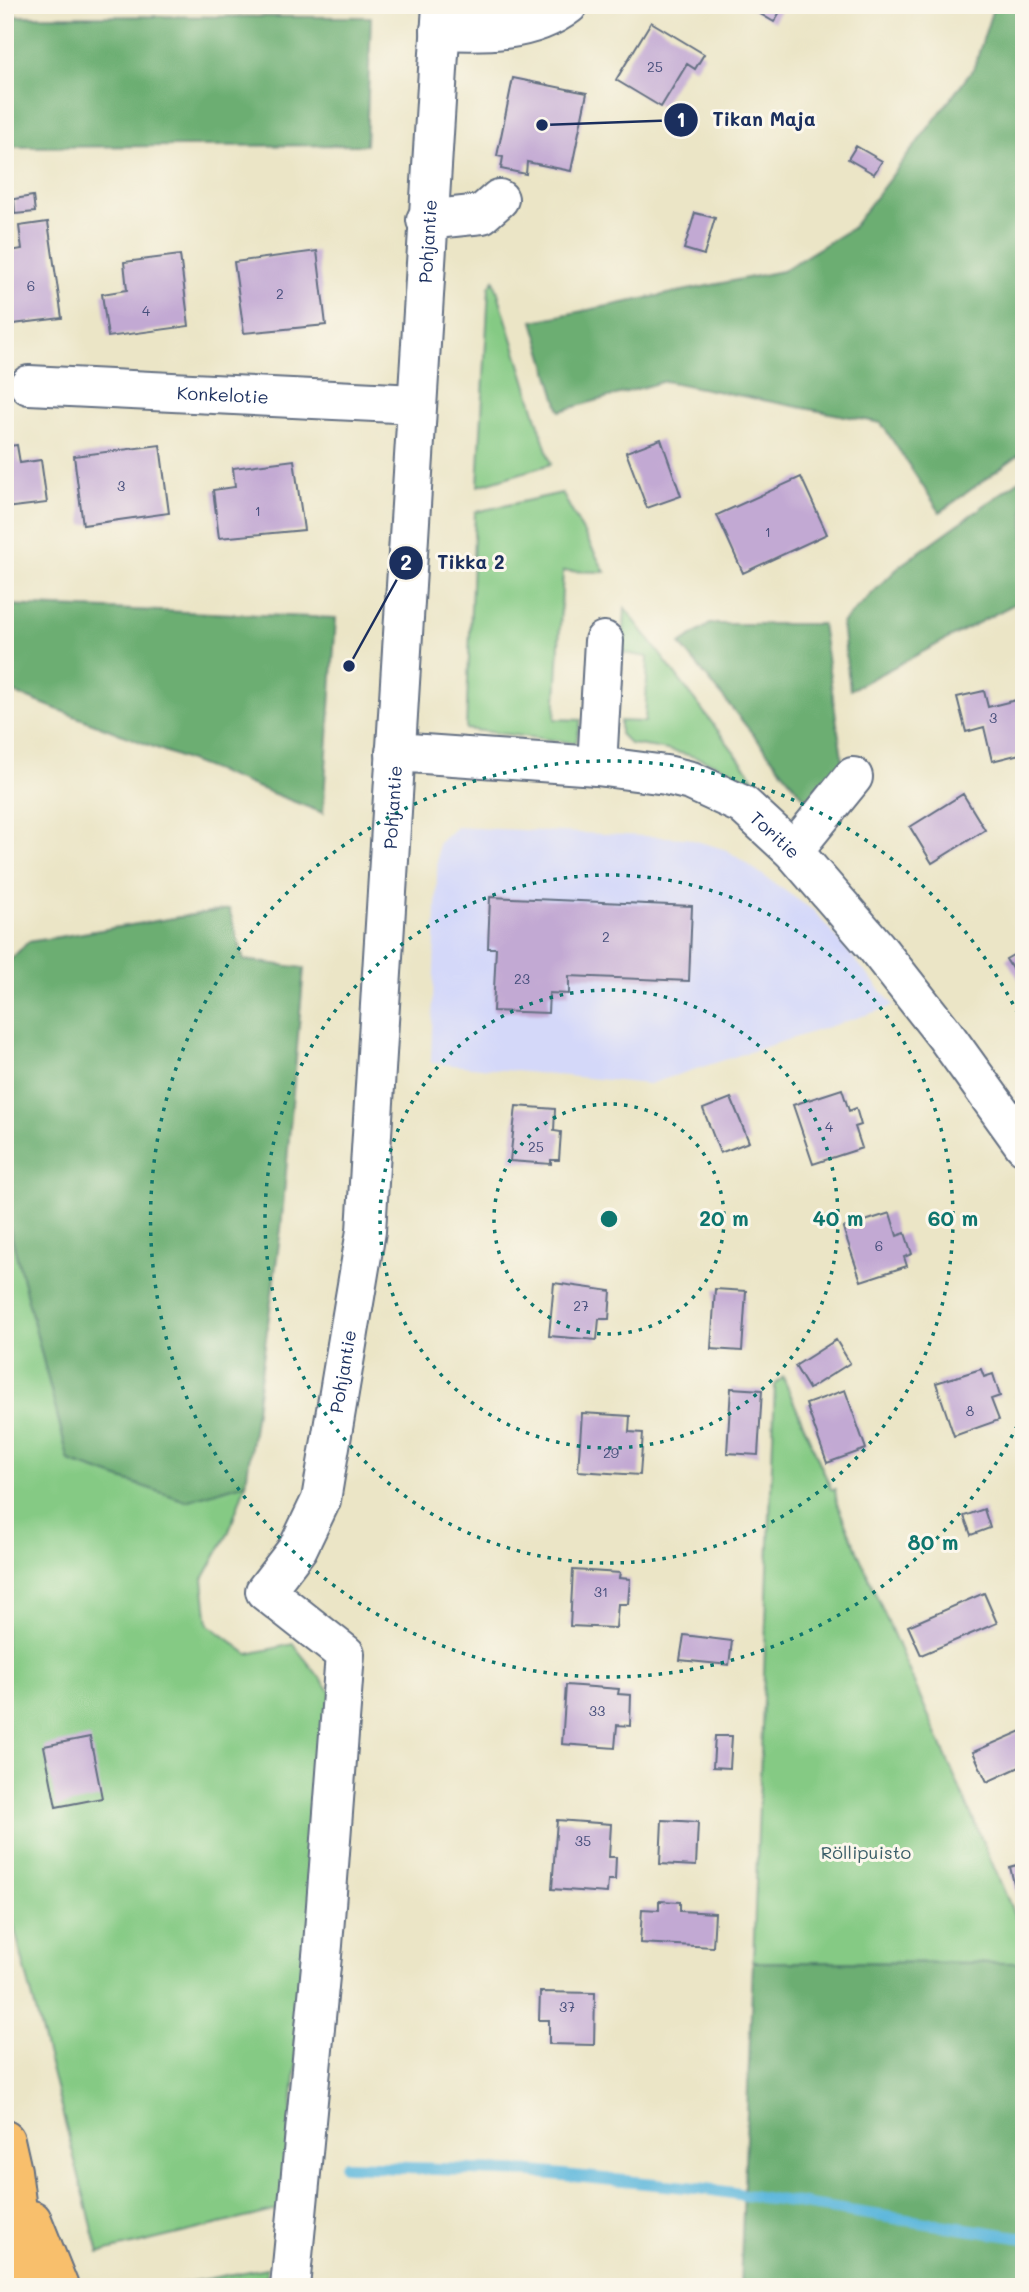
<svg xmlns="http://www.w3.org/2000/svg" width="1029" height="2292" font-family="Mali,sans-serif">
<style>
.built{fill:#d4d8f9}
.green{fill:#85ca84;stroke:#507c71;stroke-width:2}
.forest{fill:#6cae72;stroke:#446e68;stroke-width:2}
.lines{fill:none;stroke-linecap:round;stroke-linejoin:round}
.stream{stroke:#5fb8dc;stroke-width:12}
.building{fill:#c2a9d3}
.minor-casing{stroke:#646f82;stroke-width:42}
.major-casing{stroke:#646f82;stroke-width:42}
.minor{stroke:#fff;stroke-width:38}
.major{stroke:#f8bf6c;stroke-width:38}
.ring{fill:none;stroke:#0f766e;stroke-width:3.5;stroke-dasharray:3.5 7}
.labels{text-anchor:middle;dominant-baseline:central;stroke-width:6;stroke-linejoin:round;paint-order:stroke}
.number-label{font-size:14px;fill:#454e7b}
.street-label{font-size:18px;fill:#1b2f5e;stroke:#fbf7ec}
.park-label{font-size:18px;fill:#3b5e69;stroke:#fbf7ec}
.centre{fill:#0f766e;stroke:#fbf7ec;stroke-width:3.5}
.ring-label{font-size:21px;text-anchor:middle;font-weight:bold;fill:#0f766e;stroke:#fbf7ec;stroke-width:6;stroke-linejoin:round;paint-order:stroke}
.leader{fill:none;stroke:#1b2f5e;stroke-width:2.5}
.callout-dot{fill:#1b2f5e;stroke:#fbf7ec;stroke-width:2.5}
.mark-label{font-size:21px;text-anchor:middle;font-weight:bold;fill:#fff}
.callout-label{font-size:19px;text-anchor:middle;font-weight:bold;fill:#1b2f5e;stroke:#fbf7ec;stroke-width:6;stroke-linejoin:round;paint-order:stroke}
</style>
<rect width="100%" height="100%" fill="#fbf7ec"/>
<filter id="ink" filterUnits="userSpaceOnUse"><feTurbulence type="fractalNoise" baseFrequency=".0143" numOctaves="2"/><feDisplacementMap in="SourceGraphic" scale="14" xChannelSelector="R" yChannelSelector="G"/><feConvolveMatrix kernelMatrix="1 2 1 2 8 2 1 2 1" color-interpolation-filters="sRGB"/></filter>
<filter id="wash" filterUnits="userSpaceOnUse"><feTurbulence type="fractalNoise" baseFrequency=".00686" numOctaves="4" result="noise"/><feDisplacementMap in="SourceGraphic" scale="28" xChannelSelector="R" yChannelSelector="G"/><feGaussianBlur stdDeviation="1.57" result="paint"/><feColorMatrix in="noise" values="0 0 0 0 0 0 0 0 0 0 0 0 0 0 0 0 0 1.4 0 .05"/><feComposite in="paint" operator="in"/></filter>
<g filter="url(#wash)">
<rect width="100%" height="100%" fill="#ebe5c6"/>
<path class="built" d="M 456,827 L 686,838 L 727,850 L 814,911 L 894,1006 L 649,1084 L 431,1063 L 438,844 Z"/>
<path class="green" d="M 494,280 L 551,464 L 478,486 L 489,287 Z
M 562,493 L 605,572 L 563,571 L 555,719 L 581,720 L 576,743 L 466,729 L 475,512 Z
M 625,608 L 763,790 C 723,761 678,750 630,744 L 620,734 L 620,721 L 645,722 L 648,657 L 623,653 Z
M 5,1210 L 69,1461 L 186,1501 L 246,1483 L 228,1534 L 203,1579 L 208,1624 L 248,1654 L 293,1644 L 333,1694 L 282,2209 L 99,2253 L 5,1892 Z
M 783,1377 L 831,1489 L 835,1489 L 837,1504 L 1024,1937 L 1024,1963 L 753,1962 L 775,1385 Z
M 267,2268 L 267,2287 L 162,2287 Z"/>
<path class="forest" d="M 994,5 L 1024,5 L 1024,451 L 940,512 L 881,423 L 665,381 L 560,411 L 533,321 L 782,271 L 852,228 L 974,68 Z
M 5,16 L 371,17 L 366,145 L 5,147 Z
M 1024,477 L 1024,599 L 850,690 L 842,623 L 901,565 Z
M 5,605 L 336,618 L 323,813 L 5,689 Z
M 710,624 L 822,624 L 844,770 L 820,805 L 806,800 L 680,644 Z
M 229,909 L 244,960 L 304,968 L 281,1229 L 246,1483 L 186,1501 L 69,1461 L 5,1210 L 5,965 L 28,942 Z
M 753,1962 L 1024,1963 L 1024,2287 L 740,2287 Z"/>
<g class="lines">
<path class="stream" d="M 345,2166 L 533,2172 L 706,2189 L 1024,2238"/>
</g>
<g id="blocks">
<path class="building" d="M 745,5 L 784,5 L 774,22 Z
M 651,22 L 704,54 L 695,69 L 687,64 L 661,107 L 616,80 Z
M 513,78 L 587,93 L 571,171 L 527,162 L 526,174 L 501,169 L 503,157 L 497,156 Z
M 856,146 L 882,161 L 874,174 L 848,159 Z
M 33,196 L 35,212 L 15,214 L 14,199 Z
M 695,213 L 715,218 L 704,255 L 684,249 Z
M 48,222 L 62,318 L 5,325 L 5,252 L 22,249 L 19,226 Z
M 317,251 L 326,325 L 244,333 L 234,262 Z
M 180,255 L 189,326 L 108,337 L 102,294 L 127,290 L 124,262 Z
M 5,434 L 10,446 L 17,445 L 20,463 L 41,460 L 47,503 L 5,508 Z
M 661,439 L 681,496 L 647,508 L 626,452 Z
M 160,445 L 169,513 L 83,525 L 74,456 Z
M 294,460 L 304,530 L 219,538 L 213,490 L 235,487 L 233,468 Z
M 801,477 L 827,534 L 743,573 L 717,515 Z
M 984,691 L 988,707 L 1024,698 L 1024,753 L 992,761 L 984,727 L 966,732 L 957,697 Z
M 963,794 L 985,830 L 932,863 L 910,827 Z
M 490,897 L 692,906 L 689,981 L 569,976 L 569,994 L 549,993 L 548,1013 L 493,1011 L 496,948 L 488,948 Z
M 1024,949 L 1024,988 L 1006,959 Z
M 842,1089 L 849,1111 L 856,1108 L 861,1125 L 855,1127 L 862,1148 L 813,1164 L 793,1105 Z
M 731,1098 L 749,1142 L 720,1153 L 703,1109 Z
M 516,1106 L 555,1109 L 554,1131 L 561,1132 L 559,1160 L 551,1160 L 551,1164 L 510,1161 Z
M 890,1213 L 897,1236 L 905,1233 L 912,1254 L 904,1257 L 907,1266 L 861,1281 L 843,1228 Z
M 554,1283 L 611,1291 L 609,1319 L 599,1319 L 597,1340 L 549,1336 Z
M 715,1289 L 746,1291 L 742,1351 L 711,1349 Z
M 836,1340 L 850,1363 L 809,1389 L 795,1366 Z
M 981,1369 L 984,1377 L 993,1374 L 1000,1396 L 991,1399 L 999,1420 L 954,1436 L 936,1383 Z
M 731,1388 L 762,1390 L 758,1455 L 727,1453 Z
M 845,1390 L 866,1449 L 827,1463 L 806,1404 Z
M 582,1413 L 630,1416 L 629,1432 L 643,1433 L 640,1475 L 578,1471 Z
M 984,1509 L 990,1528 L 971,1535 L 964,1516 Z
M 573,1570 L 620,1573 L 619,1578 L 630,1579 L 628,1604 L 618,1604 L 616,1628 L 570,1626 Z
M 984,1593 L 997,1623 L 921,1655 L 908,1626 Z
M 684,1635 L 732,1641 L 729,1665 L 680,1660 Z
M 566,1685 L 619,1689 L 618,1694 L 631,1695 L 630,1726 L 617,1725 L 615,1748 L 562,1744 Z
M 1024,1730 L 1024,1765 L 987,1782 L 973,1752 Z
M 715,1736 L 732,1736 L 730,1768 L 713,1767 Z
M 90,1737 L 102,1798 L 56,1807 L 44,1746 Z
M 557,1820 L 611,1824 L 609,1857 L 616,1857 L 615,1880 L 608,1880 L 607,1893 L 552,1889 Z
M 662,1820 L 698,1822 L 696,1866 L 660,1864 Z
M 1024,1863 L 1024,1898 L 1018,1900 L 1010,1867 Z
M 659,1901 L 680,1902 L 680,1911 L 715,1913 L 713,1947 L 640,1943 L 642,1909 L 659,1910 Z
M 540,1992 L 595,1993 L 594,2045 L 549,2044 L 549,2020 L 539,2020 Z"/>
</g>
</g>
<g filter="url(#ink)">
<use href="#blocks" fill-opacity="0" stroke="#646f82" stroke-width="2"/>
<g class="lines">
<defs>
<g id="minor">
<path d="M 440,30 C 484,32 532,33 568,5"/>
<path d="M 426,220 L 482,214 L 499,199"/>
<path id="s1" d="M 29,385 L 416,404"/>
<path id="s2" d="M 395,752 L 597,766 L 666,775 L 691,781 L 743,805 L 793,851 L 876,947 L 945,1035 L 1024,1145"/>
<path d="M 597,766 L 604,641"/>
<path d="M 793,851 L 853,777"/>
<path id="s3" d="M 290,2287 L 323,1945 L 345,1654 L 265,1591 L 298,1548 L 321,1500 L 366,1231 L 442,5"/>
</g>
<path id="major" d="M 5,2140 L 12,2171 L 27,2287
M 32,2220 L 59,2287"/>
</defs>
<use href="#minor" class="minor-casing"/>
<use href="#major" class="major-casing"/>
<use href="#minor" class="minor"/>
<use href="#major" class="major"/>
</g>
</g>
<g class="ring">
<circle cx="609" cy="1219" r="115"/>
<circle cx="609" cy="1219" r="229"/>
<circle cx="609" cy="1219" r="344"/>
<path d="M1022 1416A458 458 0 1 1 1022 1022"/>
</g>
<g class="labels">
<g class="number-label">
<text x="655" y="66">25</text>
<text x="31" y="285">6</text>
<text x="280" y="293">2</text>
<text x="146" y="310">4</text>
<text x="121" y="485">3</text>
<text x="258" y="510">1</text>
<text x="768" y="531">1</text>
<text x="993" y="717">3</text>
<text x="606" y="936">2</text>
<text x="522" y="978">23</text>
<text x="829" y="1126">4</text>
<text x="536" y="1146">25</text>
<text x="879" y="1245">6</text>
<text x="581" y="1305">27</text>
<text x="970" y="1410">8</text>
<text x="611" y="1452">29</text>
<text x="601" y="1591">31</text>
<text x="597" y="1710">33</text>
<text x="583" y="1840">35</text>
<text x="567" y="2006">37</text>
</g>
<g class="street-label">
<text stroke="none"><textPath href="#s3" startOffset="2109">Pohjantie</textPath></text>
<text stroke="none"><textPath href="#s1" startOffset="194">Konkelotie</textPath></text>
<text stroke="none"><textPath href="#s3" startOffset="1542">Pohjantie</textPath></text>
<text stroke="none"><textPath href="#s2" startOffset="399">Toritie</textPath></text>
<text stroke="none"><textPath href="#s3" startOffset="975">Pohjantie</textPath></text>
</g>
<g class="park-label">
<text x="866" y="1852">Röllipuisto</text>
</g>
</g>
<circle cx="609" cy="1219" r="10" class="centre"/>
<g class="ring-label">
<text x="724" y="1226">20 m</text>
<text x="838" y="1226">40 m</text>
<text x="953" y="1226">60 m</text>
<text x="933" y="1550">80 m</text>
</g>
<path class="leader" d="M542 125L681 120M349 666L406 563"/>
<g class="callout-dot">
<circle cx="542" cy="125" r="7"/>
<circle cx="349" cy="666" r="7"/>
<circle cx="681" cy="120" r="18"/>
<circle cx="406" cy="563" r="18"/>
</g>
<g class="mark-label">
<text x="681" y="127">1</text>
<text x="406" y="570">2</text>
</g>
<g class="callout-label">
<text x="764" y="126">Tikan Maja</text>
<text x="471" y="569">Tikka 2</text>
</g>
<rect width="1029" height="2292" fill="none" stroke="#fbf7ec" stroke-width="28"/>
</svg>
